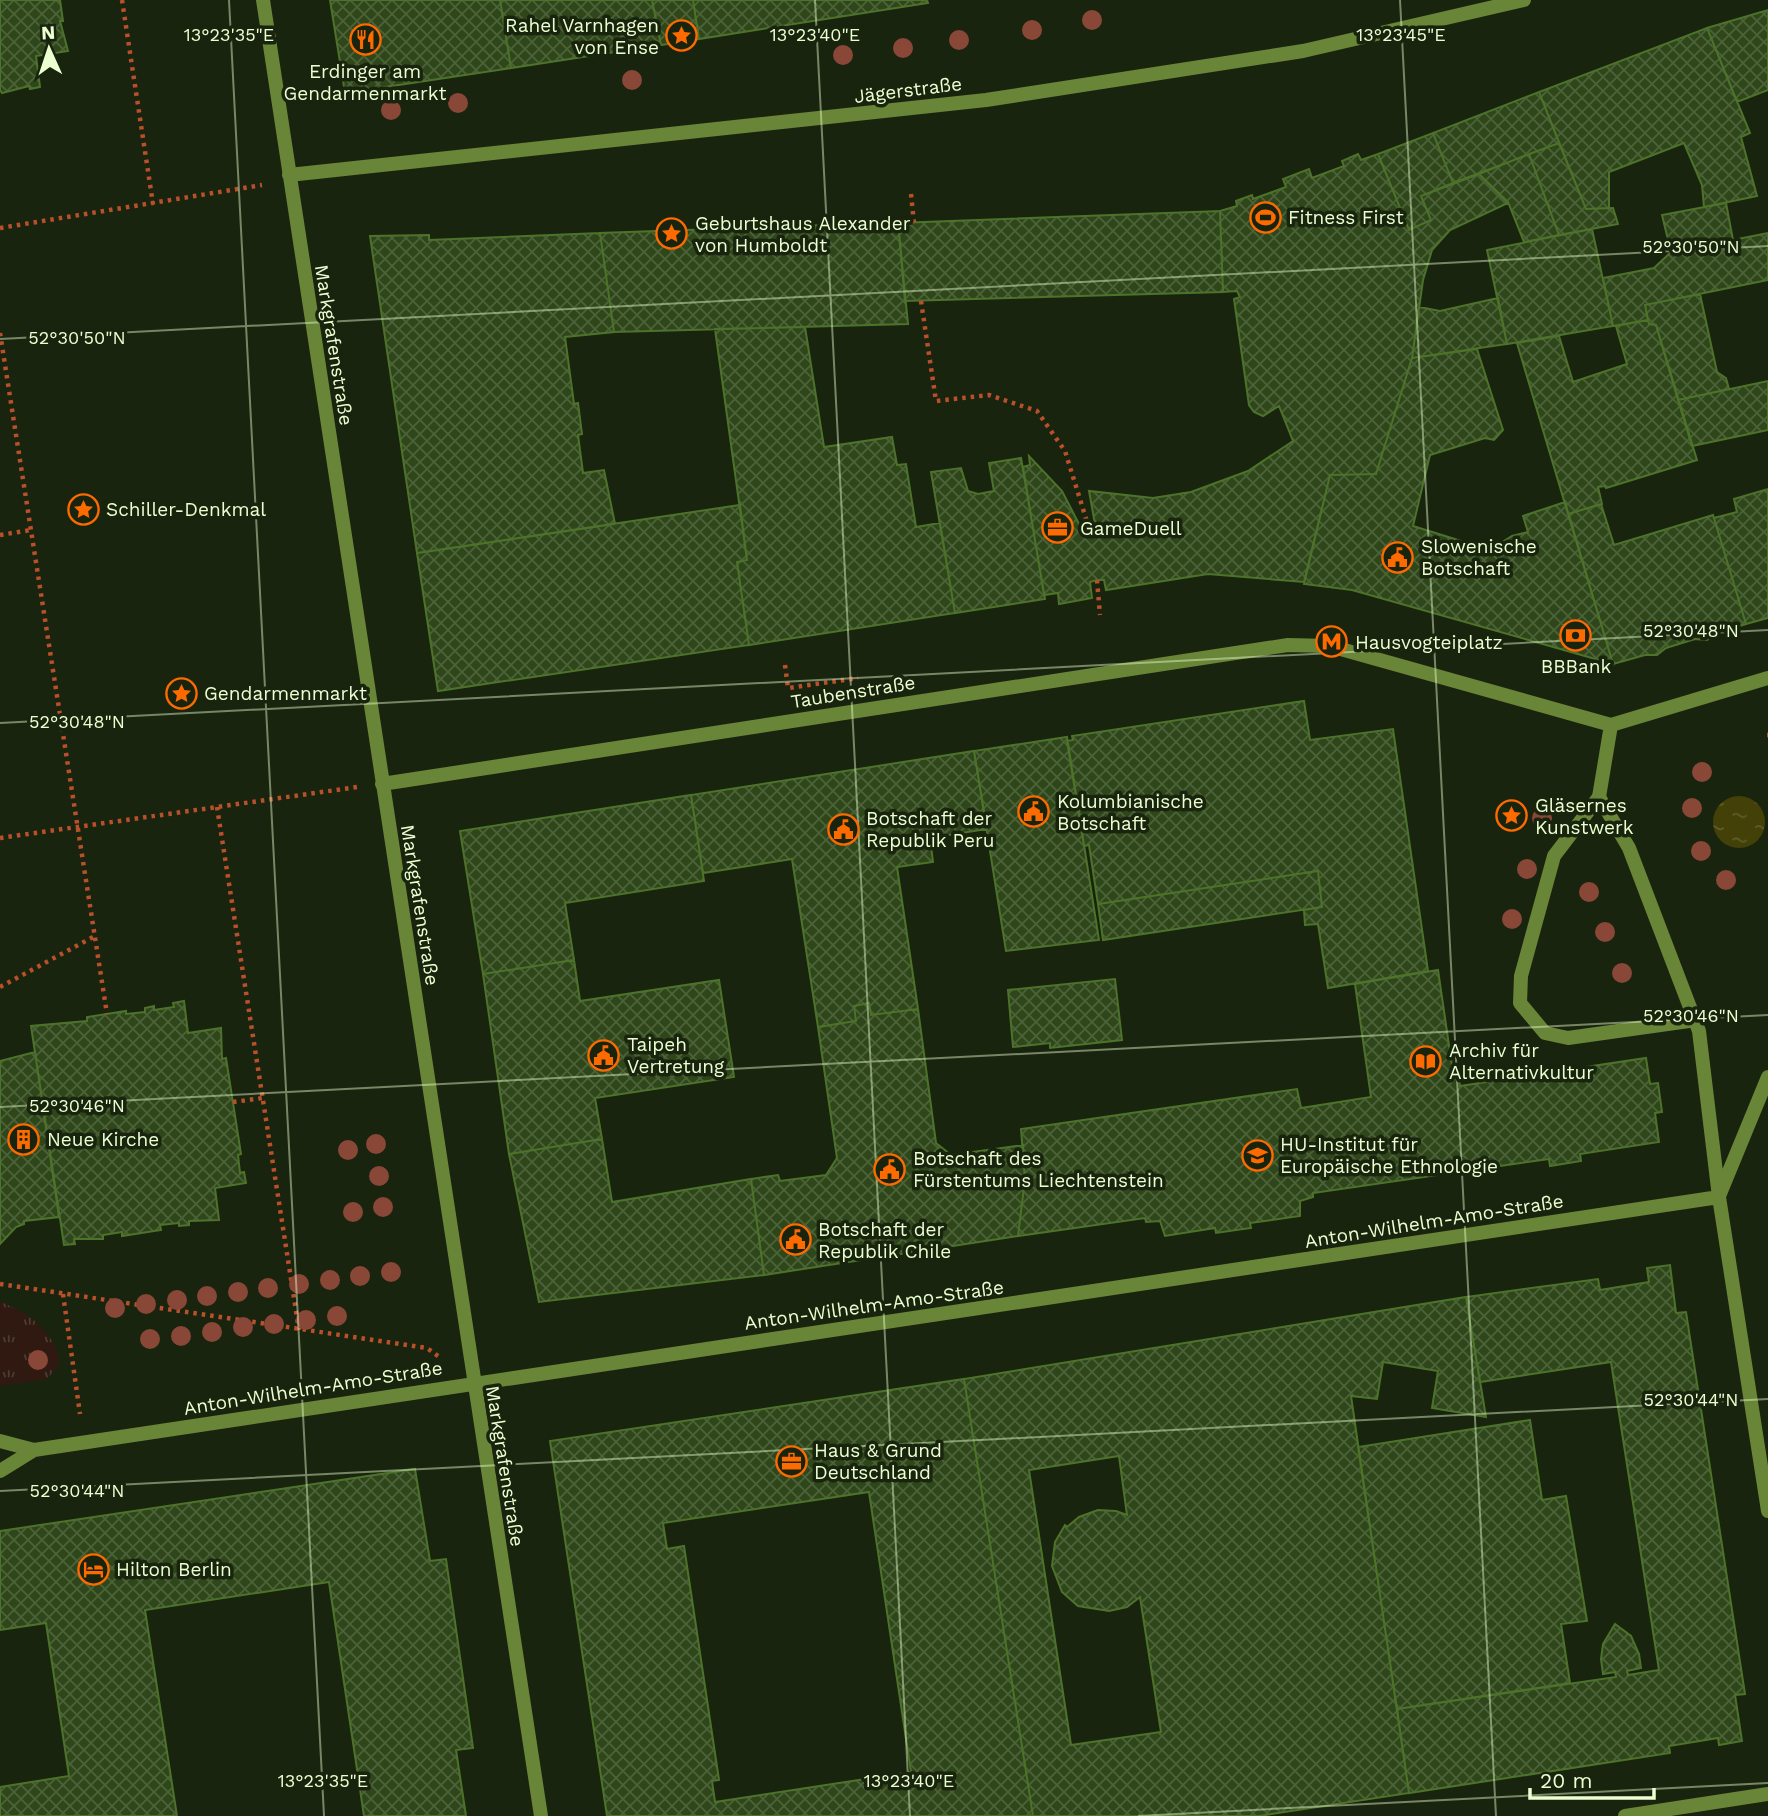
<svg xmlns="http://www.w3.org/2000/svg" width="1768" height="1816" font-family="'Work Sans',sans-serif">
<style>
.grass{fill:url(#grass-tufts)}
.water{fill:url(#water-ripples)}
.building{fill:url(#building-cross-hatch);stroke:#4d732b;stroke-width:2;fill-rule:evenodd}
.lines{fill:none;stroke-linecap:round;stroke-linejoin:round}
.path{stroke:#b9502b;stroke-width:4.5;stroke-dasharray:3.5 5;stroke-linecap:butt}
.lane{stroke:#698537;stroke-width:14}
.street{stroke:#698537;stroke-width:14}
.tree{fill:#884737}
.ticks{fill:none;stroke:#ebffd1;stroke-width:2;stroke-opacity:0.45}
.labels{text-anchor:middle;dominant-baseline:central;stroke-width:7;stroke-linejoin:round;paint-order:stroke}
.poi-label{font-size:19px;fill:#ebffd1;stroke:#19240e;text-anchor:start}
.street-label{font-size:19px;fill:#ebffd1;stroke:#19240e}
.ticks-label{font-size:18px;text-anchor:middle;fill:#ebffd1;stroke:#19240e;stroke-width:7;stroke-linejoin:round;paint-order:stroke}
</style>
<defs>
<pattern id="grass-tufts" width="24" height="20" patternUnits="userSpaceOnUse" patternTransform="scale(1.75)"><rect width="24" height="20" fill="#2f1911"/><path d="M3 7l-1-3M5 7V3M7 7l1-3M15 17l-1-3M17 17v-4M19 17l1-3" fill="none" stroke="#4d3c33"/></pattern>
<pattern id="water-ripples" width="26" height="14" patternUnits="userSpaceOnUse" patternTransform="scale(1.75)"><rect width="26" height="14" fill="#434008"/><path d="M2 4q2-2 4 0t4 0M15 11q2-2 4 0t4 0" fill="none" stroke="#5e5d2b"/></pattern>
<pattern id="building-cross-hatch" width="8" height="8" patternUnits="userSpaceOnUse" patternTransform="scale(1.75)"><rect width="8" height="8" fill="#2e4619"/><path d="M0 0l8 8M0 8l8-8" fill="none" stroke="#4c6239"/></pattern>
</defs>
<rect width="100%" height="100%" fill="#19240e"/>
<path class="grass" d="M 0,1302 C 29,1312 56,1333 60,1364 L 47,1379 L 0,1386 Z"/>
<path class="water" d="M1713 822a26 26 0 1 1 52 0a26 26 0 1 1-52 0Z"/>
<path class="building" d="M 0,0 L 60,0 L 63,21 L 60,21 L 68,51 L 36,56 L 40,87 L 30,89 L 29,86 L 2,93 L 0,90 Z
M 330,0 L 500,0 L 511,68 L 345,93 Z
M 500,0 L 652,0 L 661,45 L 511,68 Z
M 652,0 L 693,0 L 699,39 L 661,45 Z
M 693,0 L 927,0 L 928,3 L 699,39 Z
M 1768,10 L 1768,90 L 1737,102 L 1707,28 Z
M 1707,28 L 1750,133 L 1741,137 L 1757,196 L 1704,207 L 1702,185 L 1684,143 L 1609,172 L 1609,208 L 1586,209 L 1539,92 Z
M 1539,92 L 1559,143 L 1453,183 L 1433,133 Z
M 1433,133 L 1453,183 L 1421,196 L 1431,220 L 1409,230 L 1378,154 Z
M 1559,143 L 1586,209 L 1613,208 L 1618,224 L 1559,235 L 1529,154 Z
M 1358,154 L 1361,160 L 1378,154 L 1409,230 L 1431,220 L 1421,196 L 1479,174 L 1508,203 L 1450,230 L 1432,250 L 1423,280 L 1412,358 L 1376,474 L 1330,475 L 1304,582 L 1208,574 L 1106,590 L 1104,580 L 1097,580 L 1090,582 L 1092,598 L 1059,604 L 1058,593 L 1044,595 L 1023,467 L 1030,465 L 1029,456 L 1062,491 L 1080,526 L 1095,524 L 1089,491 L 1153,498 L 1191,492 L 1248,471 L 1293,441 L 1279,406 L 1263,416 L 1254,412 L 1249,405 L 1234,299 L 1240,297 L 1237,291 L 1223,292 L 1220,211 L 1237,206 L 1236,201 L 1252,195 L 1253,199 L 1286,187 L 1283,179 L 1309,169 L 1312,178 L 1344,166 L 1342,161 Z
M 1529,154 L 1559,235 L 1524,242 L 1508,202 L 1479,174 Z
M 1726,203 L 1733,240 L 1768,233 L 1768,280 L 1645,305 L 1648,320 L 1613,326 L 1603,278 L 1654,268 L 1671,252 L 1662,215 Z
M 1220,211 L 1223,292 L 905,301 L 898,223 Z
M 882,223 L 898,223 L 908,324 L 614,332 L 600,233 Z
M 1592,229 L 1613,326 L 1507,344 L 1487,250 Z
M 600,233 L 614,332 L 565,337 L 574,404 L 578,403 L 582,434 L 578,435 L 583,473 L 604,470 L 615,524 L 417,553 L 370,236 L 429,235 L 429,240 Z
M 1700,294 L 1717,372 L 1726,378 L 1729,389 L 1678,400 L 1656,325 L 1649,324 L 1645,305 Z
M 1498,298 L 1507,344 L 1412,358 L 1419,307 L 1440,311 Z
M 1648,320 L 1649,324 L 1656,325 L 1697,460 L 1606,488 L 1605,486 L 1598,487 L 1602,504 L 1568,514 L 1517,343 L 1559,336 L 1573,382 L 1627,364 L 1616,326 Z
M 805,327 L 824,447 L 892,437 L 897,465 L 906,464 L 916,527 L 940,523 L 955,613 L 749,645 L 737,562 L 747,560 L 715,329 Z
M 1477,349 L 1503,430 L 1494,440 L 1485,438 L 1430,455 L 1413,526 L 1490,550 L 1512,536 L 1528,532 L 1523,516 L 1565,502 L 1613,664 L 1352,590 L 1304,584 L 1330,475 L 1376,474 L 1412,358 Z
M 1768,381 L 1768,430 L 1692,446 L 1678,400 Z
M 1021,458 L 1045,599 L 955,613 L 931,472 L 961,468 L 968,491 L 978,494 L 994,491 L 989,463 Z
M 1768,489 L 1768,618 L 1746,624 L 1714,518 L 1737,512 L 1734,499 Z
M 1601,504 L 1614,545 L 1713,515 L 1746,624 L 1717,633 L 1707,640 L 1695,639 L 1666,648 L 1657,655 L 1645,655 L 1613,664 L 1568,514 Z
M 740,505 L 747,560 L 737,562 L 749,645 L 438,691 L 417,553 Z
M 1304,701 L 1310,740 L 1393,729 L 1428,971 L 1328,988 L 1318,924 L 1305,925 L 1304,910 L 1322,907 L 1318,871 L 1098,904 L 1089,845 L 1084,846 L 1067,741 L 1073,740 L 1072,736 Z
M 1067,737 L 1099,940 L 1006,951 L 974,751 Z
M 974,751 L 987,829 L 930,838 L 933,862 L 897,867 L 918,1009 L 871,1015 L 869,1003 L 854,1006 L 856,1021 L 818,1027 L 792,859 L 703,873 L 691,795 Z
M 691,795 L 704,881 L 565,903 L 574,960 L 483,974 L 460,831 Z
M 1318,871 L 1322,907 L 1103,940 L 1098,904 Z
M 574,960 L 580,1001 L 719,980 L 734,1077 L 595,1098 L 602,1139 L 509,1154 L 483,974 Z
M 1438,970 L 1452,1066 L 1458,1069 L 1460,1086 L 1646,1058 L 1650,1084 L 1658,1083 L 1662,1112 L 1655,1113 L 1659,1142 L 1580,1154 L 1581,1161 L 1550,1166 L 1549,1159 L 1313,1193 L 1313,1197 L 1300,1201 L 1300,1216 L 1250,1223 L 1251,1228 L 1216,1233 L 1215,1228 L 1165,1236 L 1160,1221 L 1146,1222 L 1145,1218 L 1018,1236 L 1025,1179 L 1021,1129 L 1297,1089 L 1301,1108 L 1371,1097 L 1355,984 Z
M 1115,979 L 1122,1040 L 1050,1048 L 1050,1043 L 1013,1047 L 1008,990 Z
M 184,1001 L 188,1033 L 221,1028 L 222,1059 L 226,1058 L 241,1154 L 238,1155 L 240,1173 L 244,1172 L 246,1183 L 215,1188 L 219,1220 L 189,1221 L 189,1225 L 179,1226 L 179,1223 L 160,1225 L 161,1230 L 122,1236 L 122,1232 L 103,1235 L 103,1239 L 74,1239 L 75,1244 L 64,1245 L 31,1026 L 87,1021 L 87,1017 L 126,1011 L 126,1014 L 145,1012 L 145,1008 L 154,1006 L 154,1010 L 174,1007 L 173,1003 Z
M 869,1003 L 871,1015 L 918,1009 L 936,1143 L 951,1155 L 1023,1145 L 1025,1179 L 1018,1236 L 764,1275 L 751,1179 L 778,1175 L 780,1181 L 826,1175 L 837,1158 L 818,1027 L 856,1021 L 854,1006 Z
M 35,1052 L 59,1217 L 24,1221 L 24,1224 L 16,1227 L 0,1244 L 0,1061 Z
M 602,1139 L 612,1202 L 751,1179 L 764,1275 L 539,1302 L 509,1154 Z
M 1670,1265 L 1676,1313 L 1686,1312 L 1745,1694 L 1735,1695 L 1742,1741 L 1719,1745 L 1718,1738 L 1669,1746 L 1670,1753 L 1409,1793 L 1397,1709 L 1616,1677 L 1615,1672 L 1603,1674 L 1601,1659 L 1603,1644 L 1615,1624 L 1631,1636 L 1639,1654 L 1641,1668 L 1627,1671 L 1628,1675 L 1659,1670 L 1611,1362 L 1480,1382 L 1466,1297 L 1598,1279 L 1600,1290 L 1649,1282 L 1647,1268 Z
M 1466,1297 L 1486,1417 L 1432,1408 L 1438,1371 L 1383,1362 L 1377,1399 L 1351,1396 L 1409,1793 L 1259,1816 L 1033,1816 L 964,1379 ZM 1119,1456 L 1127,1515 L 1116,1511 L 1098,1510 L 1079,1517 L 1067,1527 L 1065,1525 L 1055,1542 L 1052,1566 L 1062,1592 L 1078,1606 L 1109,1611 L 1127,1607 L 1140,1597 L 1161,1732 L 1071,1745 L 1029,1470 Z
M 964,1379 L 1033,1816 L 607,1816 L 550,1441 ZM 869,1492 L 911,1772 L 715,1802 L 712,1781 L 719,1780 L 684,1546 L 667,1549 L 663,1523 Z
M 1530,1420 L 1542,1500 L 1566,1496 L 1587,1621 L 1561,1624 L 1570,1683 L 1397,1709 L 1358,1447 Z
M 415,1469 L 430,1561 L 446,1559 L 473,1748 L 456,1750 L 466,1816 L 364,1816 L 329,1582 L 145,1610 L 177,1816 L 0,1816 L 0,1787 L 69,1776 L 46,1623 L 0,1630 L 0,1531 Z"/>
<g class="lines">
<path class="path" d="M 122,0 L 153,204
M 911,194 L 914,223
M 0,228 L 262,185
M 921,301 L 936,401 L 989,395 L 1037,411 L 1065,451 L 1088,525
M 0,333 L 107,1014
M 0,535 L 31,530
M 1097,580 L 1100,615
M 785,665 L 788,688 L 858,678
M 1767,735 L 1768,735
M 217,807 L 299,1330
M 0,838 L 357,787
M 0,987 L 95,936
M 233,1102 L 263,1098
M 0,1284 L 427,1348 L 442,1359
M 63,1294 L 80,1414"/>
<path class="lane" d="M 1599,797 L 1554,856 L 1521,976 L 1520,1003 L 1545,1033 L 1568,1038 L 1696,1020"/>
<path class="street" d="M 263,0 L 541,1816
M 289,175 L 986,100 L 1303,51 L 1524,0
M 1611,725 L 1599,797 L 1629,848 L 1699,1031 L 1719,1197 L 1768,1511
M 382,784 L 1288,645 L 1330,646 L 1611,725 L 1768,678
M 1719,1196 L 1768,1077
M 0,1441 L 34,1450 L 1719,1197
M 0,1471 L 34,1450
M 1625,1816 L 1768,1794"/>
</g>
<g class="tree">
<circle cx="1092" cy="20" r="10"/>
<circle cx="1032" cy="30" r="10"/>
<circle cx="959" cy="40" r="10"/>
<circle cx="903" cy="48" r="10"/>
<circle cx="843" cy="55" r="10"/>
<circle cx="632" cy="80" r="10"/>
<circle cx="458" cy="103" r="10"/>
<circle cx="391" cy="110" r="10"/>
<circle cx="1702" cy="772" r="10"/>
<circle cx="1692" cy="808" r="10"/>
<circle cx="1542" cy="818" r="10"/>
<circle cx="1701" cy="851" r="10"/>
<circle cx="1527" cy="869" r="10"/>
<circle cx="1726" cy="880" r="10"/>
<circle cx="1589" cy="892" r="10"/>
<circle cx="1512" cy="919" r="10"/>
<circle cx="1605" cy="932" r="10"/>
<circle cx="1622" cy="973" r="10"/>
<circle cx="376" cy="1144" r="10"/>
<circle cx="348" cy="1150" r="10"/>
<circle cx="379" cy="1176" r="10"/>
<circle cx="383" cy="1207" r="10"/>
<circle cx="353" cy="1212" r="10"/>
<circle cx="391" cy="1272" r="10"/>
<circle cx="360" cy="1276" r="10"/>
<circle cx="330" cy="1280" r="10"/>
<circle cx="299" cy="1284" r="10"/>
<circle cx="268" cy="1288" r="10"/>
<circle cx="238" cy="1292" r="10"/>
<circle cx="207" cy="1296" r="10"/>
<circle cx="177" cy="1300" r="10"/>
<circle cx="146" cy="1304" r="10"/>
<circle cx="115" cy="1308" r="10"/>
<circle cx="337" cy="1316" r="10"/>
<circle cx="306" cy="1320" r="10"/>
<circle cx="274" cy="1324" r="10"/>
<circle cx="243" cy="1327" r="10"/>
<circle cx="212" cy="1332" r="10"/>
<circle cx="181" cy="1336" r="10"/>
<circle cx="150" cy="1339" r="10"/>
<circle cx="38" cy="1360" r="10"/>
</g>
<path class="ticks" d="M 229,0 L 324,1816M 815,0 L 910,1816M 1400,0 L 1496,1816M 0,339 L 1768,246M 0,723 L 1768,630M 0,1107 L 1768,1015M 0,1491 L 1768,1399M 1138,1816 L 1768,1783"/>
<defs>
<symbol id="sight-ring" viewBox="-11 -11 22 22"><circle r="9.5" fill="#19240e" stroke="#fc6a00" stroke-width="1.5"/><path d="M0-6L1.8-2.2L6-1.7L2.9 1.2L3.7 5.4L0 3.3L-3.7 5.4L-2.9 1.2L-6-1.7L-1.8-2.2Z" fill="#fc6a00"/></symbol>
<symbol id="restaurant-ring" viewBox="-11 -11 22 22"><circle r="9.5" fill="#19240e" stroke="#fc6a00" stroke-width="1.5"/><path d="M-5-6h1v4h1v-4h1v4h1v-4h1v5L-1.5 .5V6h-2V.5L-5-1ZM5-6V6H3V1.5H1.5Q1.5-4 5-6Z" fill="#fc6a00"/></symbol>
<symbol id="stadium-ring" viewBox="-11 -11 22 22"><circle r="9.5" fill="#19240e" stroke="#fc6a00" stroke-width="1.5"/><path d="M0-5a6.5 5 0 1 0 0 10a6.5 5 0 1 0 0-10ZM-3.5-1.8h7v3.6h-7Z" fill="#fc6a00"/></symbol>
<symbol id="office-ring" viewBox="-11 -11 22 22"><circle r="9.5" fill="#19240e" stroke="#fc6a00" stroke-width="1.5"/><path d="M-6-3h4V-5.5h4V-3h4V5H-6ZM-1-4.5V-3h2v-1.5ZM-6 0V1H6V0Z" fill="#fc6a00"/></symbol>
<symbol id="civic-ring" viewBox="-11 -11 22 22"><circle r="9.5" fill="#19240e" stroke="#fc6a00" stroke-width="1.5"/><path d="M-.6-6.5H3V-4.5H.6V-3L4-1V1h2V6H-6V1h2V-1L-.6-3ZM-1.2 2.5V6h2.4V2.5Z" fill="#fc6a00"/></symbol>
<symbol id="bank-ring" viewBox="-11 -11 22 22"><circle r="9.5" fill="#19240e" stroke="#fc6a00" stroke-width="1.5"/><path d="M-6-4H6V4H-6ZM0-2.3a2.3 2.3 0 1 0 0 4.6a2.3 2.3 0 1 0 0-4.6Z" fill="#fc6a00"/></symbol>
<symbol id="metro-ring" viewBox="-11 -11 22 22"><circle r="9.5" fill="#19240e" stroke="#fc6a00" stroke-width="1.5"/><path d="M-5.5 5V-5H-3L0 0L3-5H5.5V5H3V-.5L0 4L-3-.5V5Z" fill="#fc6a00"/></symbol>
<symbol id="library-ring" viewBox="-11 -11 22 22"><circle r="9.5" fill="#19240e" stroke="#fc6a00" stroke-width="1.5"/><path d="M-6-4Q-3-5.5-.7-3.5V5Q-3 3-6 4ZM6-4Q3-5.5 .7-3.5V5Q3 3 6 4Z" fill="#fc6a00"/></symbol>
<symbol id="building-ring" viewBox="-11 -11 22 22"><circle r="9.5" fill="#19240e" stroke="#fc6a00" stroke-width="1.5"/><path d="M-4-6H4V6H1V3H-1V6H-4ZM-2.5-4.3h1.7v1.8h-1.7ZM.8-4.3h1.7v1.8H.8ZM-2.5-1h1.7V.8h-1.7ZM.8-1h1.7V.8H.8Z" fill="#fc6a00"/></symbol>
<symbol id="university-ring" viewBox="-11 -11 22 22"><circle r="9.5" fill="#19240e" stroke="#fc6a00" stroke-width="1.5"/><path d="M0-5L7-2L0 1L-7-2ZM-4 1L0 2.5L4 1V4Q0 6-4 4Z" fill="#fc6a00"/></symbol>
<symbol id="hotel-ring" viewBox="-11 -11 22 22"><circle r="9.5" fill="#19240e" stroke="#fc6a00" stroke-width="1.5"/><path d="M-6-4.5h1.5V1H6V5H4.5V3h-9V5H-6ZM-4 0a1.8 1.8 0 1 1 3.6 0ZM.5 0V-2.5h3Q6-2.5 6 0Z" fill="#fc6a00"/></symbol>
</defs>
<g fill-rule="evenodd">
<use href="#sight-ring" x="664" y="18" width="35" height="35"/>
<use href="#restaurant-ring" x="348" y="22" width="35" height="35"/>
<use href="#stadium-ring" x="1248" y="200" width="35" height="35"/>
<use href="#sight-ring" x="654" y="216" width="35" height="35"/>
<use href="#sight-ring" x="66" y="492" width="35" height="35"/>
<use href="#office-ring" x="1040" y="510" width="35" height="35"/>
<use href="#civic-ring" x="1380" y="540" width="35" height="35"/>
<use href="#bank-ring" x="1558" y="618" width="35" height="35"/>
<use href="#metro-ring" x="1314" y="624" width="35" height="35"/>
<use href="#sight-ring" x="164" y="676" width="35" height="35"/>
<use href="#civic-ring" x="1016" y="794" width="35" height="35"/>
<use href="#sight-ring" x="1494" y="798" width="35" height="35"/>
<use href="#civic-ring" x="826" y="812" width="35" height="35"/>
<use href="#civic-ring" x="586" y="1038" width="35" height="35"/>
<use href="#library-ring" x="1408" y="1044" width="35" height="35"/>
<use href="#building-ring" x="6" y="1122" width="35" height="35"/>
<use href="#university-ring" x="1240" y="1138" width="35" height="35"/>
<use href="#civic-ring" x="872" y="1152" width="35" height="35"/>
<use href="#civic-ring" x="778" y="1222" width="35" height="35"/>
<use href="#office-ring" x="774" y="1444" width="35" height="35"/>
<use href="#hotel-ring" x="76" y="1552" width="35" height="35"/>
</g>
<g class="labels">
<g class="poi-label">
<text x="659" y="25" text-anchor="end">Rahel Varnhagen<tspan x="659" dy="22">von Ense</tspan></text>
<text x="365" y="71" text-anchor="middle">Erdinger am<tspan x="365" dy="22">Gendarmenmarkt</tspan></text>
<text x="1288" y="217">Fitness First</text>
<text x="695" y="223">Geburtshaus Alexander<tspan x="695" dy="22">von Humboldt</tspan></text>
<text x="106" y="509">Schiller-Denkmal</text>
<text x="1080" y="528">GameDuell</text>
<text x="1421" y="546">Slowenische<tspan x="1421" dy="22">Botschaft</tspan></text>
<text x="1355" y="642">Hausvogteiplatz</text>
<text x="1576" y="666" text-anchor="middle">BBBank</text>
<text x="204" y="693">Gendarmenmarkt</text>
<text x="1057" y="801">Kolumbianische<tspan x="1057" dy="22">Botschaft</tspan></text>
<text x="1535" y="805">Gläsernes<tspan x="1535" dy="22">Kunstwerk</tspan></text>
<text x="866" y="818">Botschaft der<tspan x="866" dy="22">Republik Peru</tspan></text>
<text x="627" y="1044">Taipeh<tspan x="627" dy="22">Vertretung</tspan></text>
<text x="1449" y="1050">Archiv für<tspan x="1449" dy="22">Alternativkultur</tspan></text>
<text x="47" y="1139">Neue Kirche</text>
<text x="1280" y="1144">HU-Institut für<tspan x="1280" dy="22">Europäische Ethnologie</tspan></text>
<text x="913" y="1158">Botschaft des<tspan x="913" dy="22">Fürstentums Liechtenstein</tspan></text>
<text x="818" y="1229">Botschaft der<tspan x="818" dy="22">Republik Chile</tspan></text>
<text x="814" y="1450">Haus &amp; Grund<tspan x="814" dy="22">Deutschland</tspan></text>
<text x="116" y="1569">Hilton Berlin</text>
</g>
<g class="street-label">
<text transform="translate(908 90) rotate(-7)">Jägerstraße</text>
<text transform="translate(334 345) rotate(81)">Markgrafenstraße</text>
<text transform="translate(853 692) rotate(-9)">Taubenstraße</text>
<text transform="translate(420 905) rotate(81)">Markgrafenstraße</text>
<text transform="translate(1434 1221) rotate(-9)">Anton-Wilhelm-Amo-Straße</text>
<text transform="translate(874 1305) rotate(-8)">Anton-Wilhelm-Amo-Straße</text>
<text transform="translate(313 1388) rotate(-9)">Anton-Wilhelm-Amo-Straße</text>
<text transform="translate(505 1466) rotate(81)">Markgrafenstraße</text>
</g>
</g>
<g class="ticks-label">
<text x="229" y="41">13°23'35"E</text>
<text x="815" y="41">13°23'40"E</text>
<text x="1401" y="41">13°23'45"E</text>
<text x="1691" y="253">52°30'50"N</text>
<text x="77" y="344">52°30'50"N</text>
<text x="1691" y="637">52°30'48"N</text>
<text x="77" y="728">52°30'48"N</text>
<text x="1691" y="1022">52°30'46"N</text>
<text x="77" y="1112">52°30'46"N</text>
<text x="1691" y="1406">52°30'44"N</text>
<text x="77" y="1497">52°30'44"N</text>
<text x="323" y="1787">13°23'35"E</text>
<text x="909" y="1787">13°23'40"E</text>
</g>
<g transform="translate(49 49) rotate(357)" stroke="#19240e" stroke-width="5" paint-order="stroke">
<path d="M0-5L12 26L0 18L-12 26Z" fill="#ebffd1"/>
<text y="-10" font-size="19" font-weight="bold" text-anchor="middle" fill="#ebffd1">N</text>
</g>
<path d="M1530 1788v10h124v-10" fill="none" stroke="#ebffd1" stroke-width="3.5"/>
<text x="1540" y="1788" font-size="21" fill="#ebffd1" stroke="#19240e" stroke-width="5" paint-order="stroke">20 m</text>
</svg>
